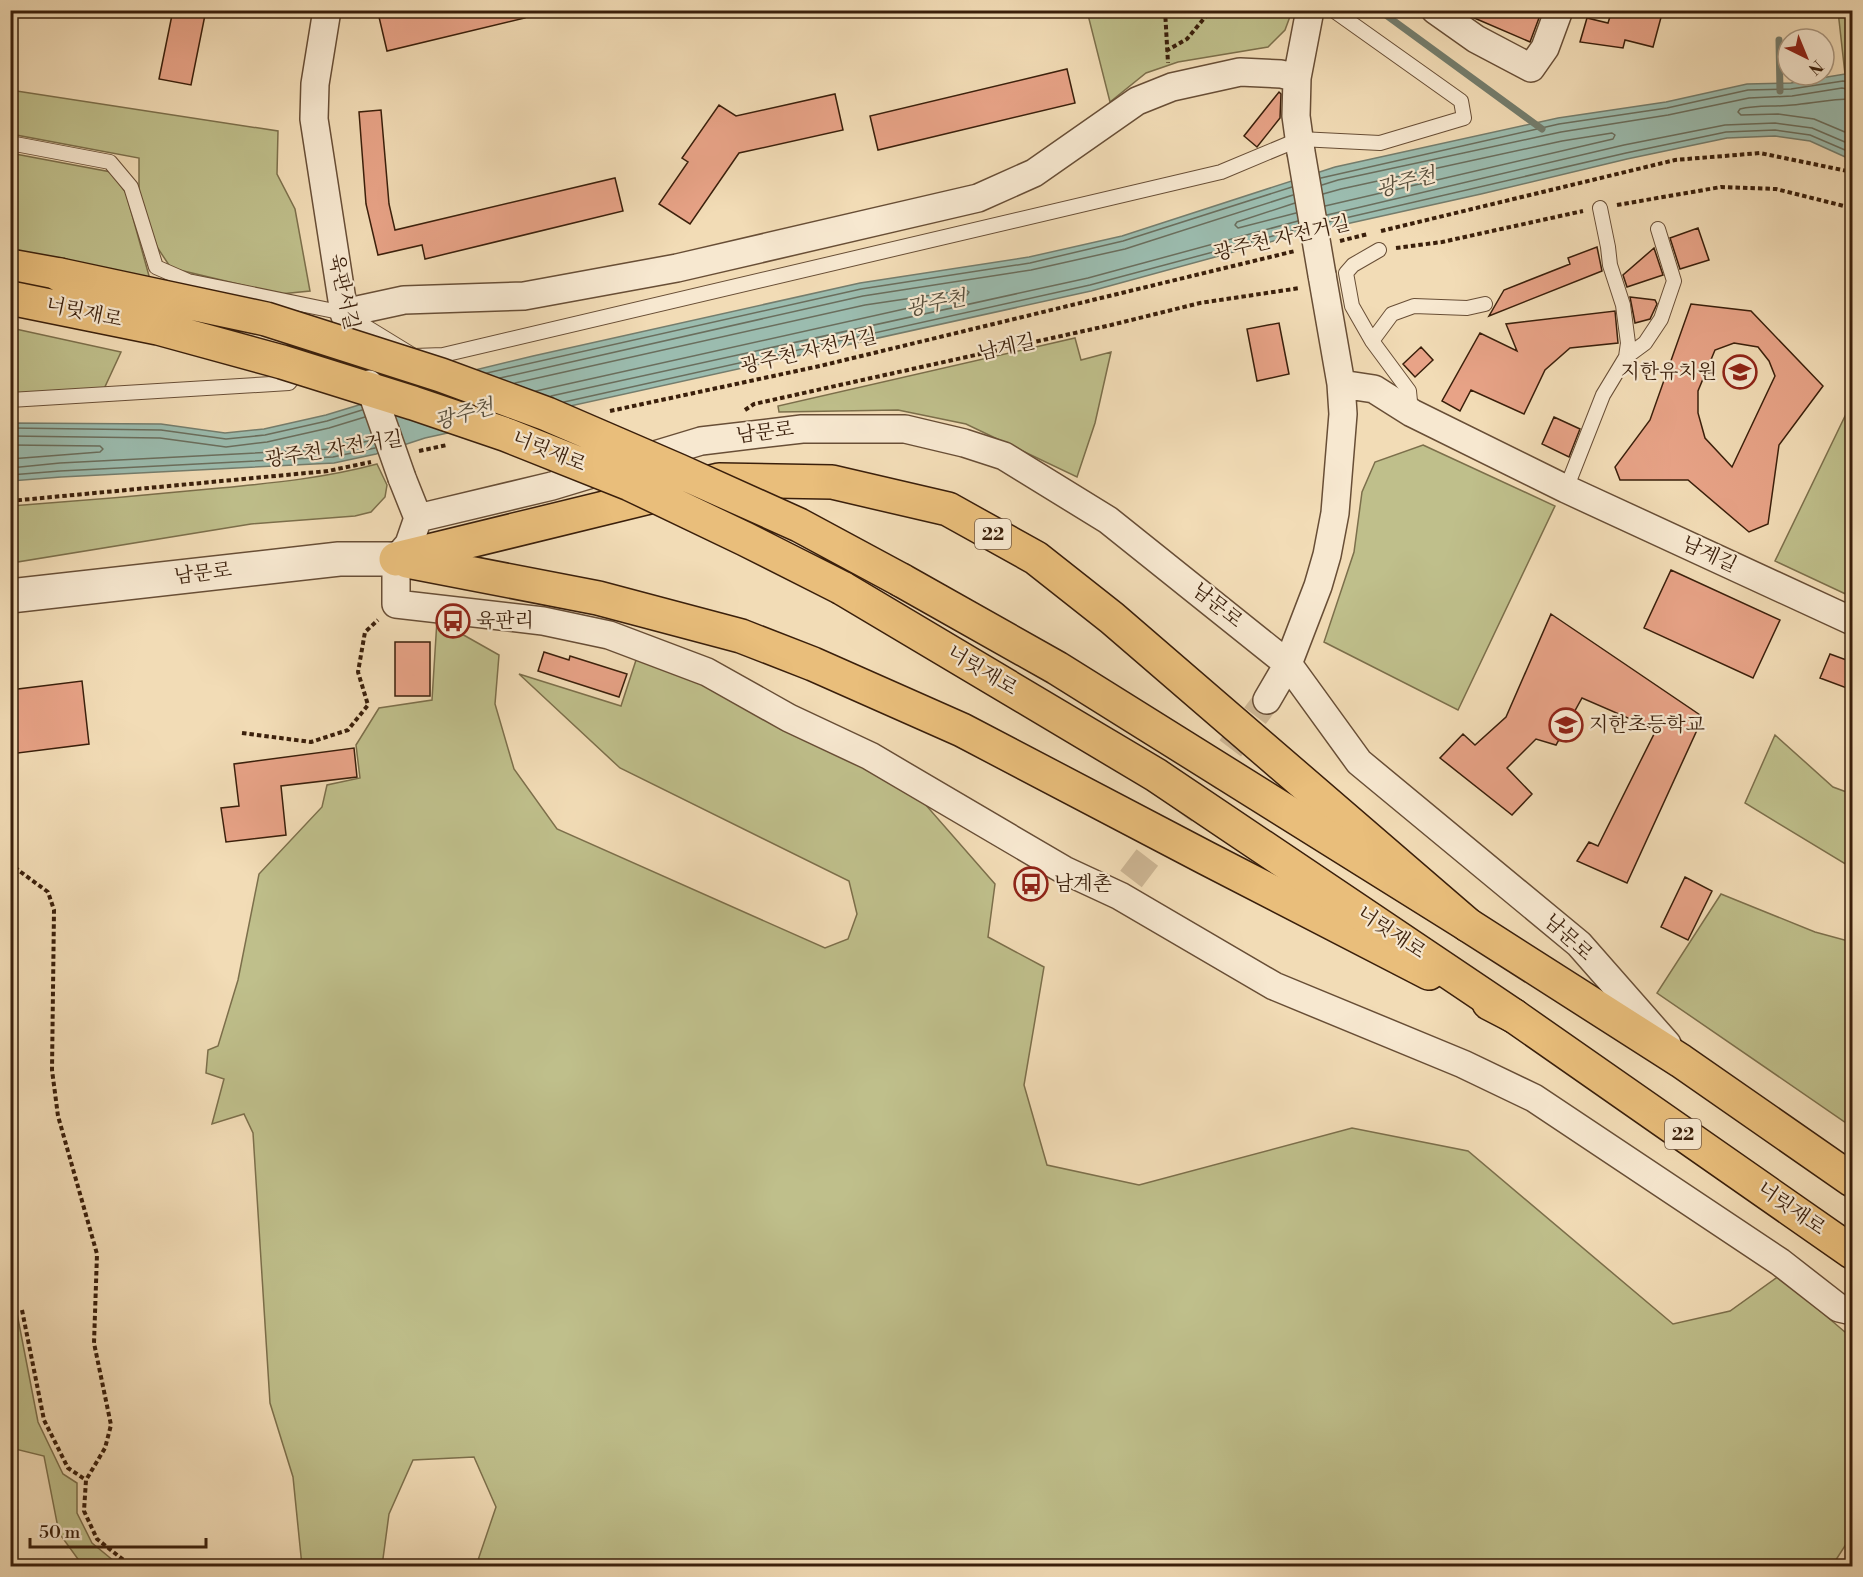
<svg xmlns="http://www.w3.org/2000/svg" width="1863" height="1577" font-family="'Libre Bodoni','Noto Serif KR',serif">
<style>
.green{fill:#bfbf8b;stroke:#7c6f4b;stroke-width:1.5}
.water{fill:#9bbcaf;stroke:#747d6d;stroke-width:1.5}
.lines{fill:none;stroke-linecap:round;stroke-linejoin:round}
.shore{stroke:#6a6e5d;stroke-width:1.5}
.stream{stroke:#747d6d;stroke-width:7}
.building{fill:#e8a387;stroke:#3a1f0b;stroke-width:1.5;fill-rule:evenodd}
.minor-tunnel{stroke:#cdb694;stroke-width:27;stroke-dasharray:27 14;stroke-linecap:butt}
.service-casing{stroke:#684e36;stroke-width:16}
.minor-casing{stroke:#684e36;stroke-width:30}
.tertiary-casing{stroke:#684e36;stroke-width:36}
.primary-casing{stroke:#3a1f0b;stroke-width:36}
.trunk-casing{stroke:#3a1f0b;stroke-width:36}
.path{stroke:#3a1f0b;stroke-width:4;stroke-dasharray:4.5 3;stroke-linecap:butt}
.service{stroke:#f7e8d0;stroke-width:14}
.minor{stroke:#f7e8d0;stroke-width:27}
.tertiary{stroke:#f7e8d0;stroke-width:33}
.primary{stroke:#e9be7b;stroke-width:33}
.trunk{stroke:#e9be7b;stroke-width:33}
.minor-bridge-casing{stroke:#684e36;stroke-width:30;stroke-linecap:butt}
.trunk-bridge-casing{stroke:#3a1f0b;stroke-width:36;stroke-linecap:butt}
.minor-bridge{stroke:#f7e8d0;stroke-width:27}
.trunk-bridge{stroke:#e9be7b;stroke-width:33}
.labels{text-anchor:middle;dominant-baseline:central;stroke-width:4.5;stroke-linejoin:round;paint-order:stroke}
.shield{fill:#f7e8d0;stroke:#735b46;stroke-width:1.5}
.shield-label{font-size:18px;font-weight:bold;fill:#3a1f0b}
.street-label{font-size:20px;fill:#3a1f0b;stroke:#f7e8d0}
.poi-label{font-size:20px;fill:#3a1f0b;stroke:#f7e8d0;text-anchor:start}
.water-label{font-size:21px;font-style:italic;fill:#574e3c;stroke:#f7e8d0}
</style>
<rect width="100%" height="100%" fill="#f2dcb6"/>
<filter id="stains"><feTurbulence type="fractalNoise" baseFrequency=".00333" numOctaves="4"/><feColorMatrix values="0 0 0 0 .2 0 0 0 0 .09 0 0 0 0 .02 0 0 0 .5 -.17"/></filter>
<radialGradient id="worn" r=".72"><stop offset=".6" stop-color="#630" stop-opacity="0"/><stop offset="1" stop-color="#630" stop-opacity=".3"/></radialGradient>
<path class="green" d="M 1087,11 L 1087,10 L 1292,11 L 1285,30 L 1268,47 L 1178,62 L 1146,73 L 1110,102 Z
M 1838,11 L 1852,11 L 1852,78 L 1845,74 Z
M 10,90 L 278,131 L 277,174 L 295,209 L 310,291 L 280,294 L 171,268 L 157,247 L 139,193 L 139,158 L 11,134 Z
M 10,153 L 111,172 L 126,193 L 151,283 L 11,259 Z
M 11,328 L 121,352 L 103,391 L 11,395 Z
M 1075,338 L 1081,360 L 1111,352 L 1095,423 L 1077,477 L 966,424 L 898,410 L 779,412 L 778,406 Z
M 1847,412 L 1852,412 L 1852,597 L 1775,561 Z
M 1423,445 L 1555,506 L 1458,710 L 1324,642 L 1354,552 L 1362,492 L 1375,462 Z
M 377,464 L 387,485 L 385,497 L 371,512 L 355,516 L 251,524 L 11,563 L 11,506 C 80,501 150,495 220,488 C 273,483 325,478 377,464 Z
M 437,620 L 499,655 L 495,704 L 514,769 L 557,829 L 825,948 L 848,939 L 857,914 L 849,881 L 620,768 L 519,674 L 621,706 L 638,654 L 701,682 L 911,788 L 995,884 L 988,937 L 1044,967 L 1024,1085 L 1047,1165 L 1139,1185 L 1352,1128 L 1468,1151 L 1673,1324 L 1730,1311 L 1779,1276 L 1852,1338 L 1852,1535 L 1832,1566 L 1799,1566 L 1796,1564 L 1640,1563 L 1639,1566 L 476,1566 L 496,1507 L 474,1457 L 413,1460 L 389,1514 L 382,1566 L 302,1566 L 293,1477 L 270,1403 L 253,1133 L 244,1114 L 212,1124 L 224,1079 L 206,1073 L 208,1050 L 218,1046 L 238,980 L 259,874 L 322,807 L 327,785 L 360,778 L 356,745 L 379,708 L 432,700 Z
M 1775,735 L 1833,787 L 1852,794 L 1852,868 L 1745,803 Z
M 1721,894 L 1815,932 L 1852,942 L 1852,1127 L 1657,993 Z
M 10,1302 L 15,1303 L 38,1422 L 63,1474 L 77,1483 L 77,1513 L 92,1543 L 120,1566 L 83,1566 L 59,1533 L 44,1456 L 11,1448 Z"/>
<path class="water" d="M 1845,74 L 1852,78 L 1852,160 L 1810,141 L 1775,136 L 1727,138 L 1627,159 L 1481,194 L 1292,236 L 1091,291 L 425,438 L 376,454 L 334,463 L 61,477 L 11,481 L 11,423 L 161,424 L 225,433 L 264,429 L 326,415 L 471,371 L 533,356 L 860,283 L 1029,257 L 1122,236 L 1335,167 L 1558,118 L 1666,102 L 1747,84 L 1791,83 Z"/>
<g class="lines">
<path class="shore" d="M 1852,99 C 1831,99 1813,103 1792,105 C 1774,107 1757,105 1740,109 L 1738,112 L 1741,115 L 1778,114 L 1814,119 L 1852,135
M 1321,178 L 1559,124 L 1667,108 L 1748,90 L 1791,89 L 1843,81 L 1852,83
M 1322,185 L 1338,180 L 1561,132 L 1668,115 L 1749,98 L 1792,96 L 1842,88 L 1852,90
M 1323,194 L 1341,189 L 1562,141 L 1612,133 L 1615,135 L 1613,139 L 1325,206
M 1295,203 L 1237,222 L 1235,225 L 1238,228 L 1296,213
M 1327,215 L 1624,145 L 1725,125 L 1775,123 L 1812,128 L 1852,145
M 1328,222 L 1626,153 L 1726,132 L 1775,130 L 1810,135 L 1852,153
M 487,373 L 861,289 L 1030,263 L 1123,241 L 1292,187
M 500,378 L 863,296 L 1031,270 L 1125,249 L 1293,195
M 515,383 L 865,305 L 966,290 L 969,292 L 967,295 L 536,391
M 551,396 L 1088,278 L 1298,221
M 564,402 L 1090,285 L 1299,229
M 10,428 L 161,430 L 226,439 L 265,435 L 327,421 L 362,410
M 10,436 L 160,438 L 226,447 L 267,442 L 329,428 L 365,417
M 10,445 L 100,446 L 103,449 L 100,452 L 10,459
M 10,468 L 60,463 L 332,449 L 373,440
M 10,475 L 60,471 L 333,457 L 375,448"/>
<path class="stream" d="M 1379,10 L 1542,129
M 1779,40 L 1780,91"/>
</g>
<path class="building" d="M 173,10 L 206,10 L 191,85 L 159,79 Z
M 407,10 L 525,10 L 525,18 L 387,51 L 379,17 Z
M 1463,10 L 1542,10 L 1530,42 L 1472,17 Z
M 1612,10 L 1663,10 L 1653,47 L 1625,40 L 1623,48 L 1580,42 L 1587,18 L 1608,23 Z
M 1067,69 L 1075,103 L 878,150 L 870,116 Z
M 1279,92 L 1281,94 L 1280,118 L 1257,147 L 1244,136 Z
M 835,94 L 843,130 L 739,153 L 690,224 L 659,204 L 688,162 L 682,158 L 719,105 L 736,116 Z
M 381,110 L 389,204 L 395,230 L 615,178 L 623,211 L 425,259 L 422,245 L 378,255 L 366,204 L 359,112 Z
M 1698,228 L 1709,260 L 1680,269 L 1670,238 Z
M 1597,247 L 1602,271 L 1489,316 L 1504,290 L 1570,264 L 1568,258 Z
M 1654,248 L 1663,275 L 1627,287 L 1623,275 Z
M 1630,297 L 1655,300 L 1657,304 L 1650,319 L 1635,323 Z
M 1691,304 L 1751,311 L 1823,386 L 1779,445 L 1768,524 L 1749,532 L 1688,480 L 1620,480 L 1615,467 L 1650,420 ZM 1734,343 L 1758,347 L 1769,361 L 1775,376 L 1732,467 L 1705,438 L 1698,413 L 1698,391 L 1715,350 Z
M 1615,311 L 1618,343 L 1570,348 L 1545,370 L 1524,414 L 1471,390 L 1460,411 L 1442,401 L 1480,333 L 1517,351 L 1506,324 Z
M 1279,323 L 1289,374 L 1257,381 L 1247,329 Z
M 1421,347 L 1433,360 L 1415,377 L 1403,364 Z
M 1554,417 L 1580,429 L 1569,457 L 1542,444 Z
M 1671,570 L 1780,620 L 1753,678 L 1644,628 Z
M 1551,614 L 1703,717 L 1627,883 L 1577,861 L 1589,842 L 1598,846 L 1656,730 L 1582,698 L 1556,745 L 1536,739 L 1507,768 L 1532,794 L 1512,815 L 1440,758 L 1463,734 L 1475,745 L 1506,717 Z
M 395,642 L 430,642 L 430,696 L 395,696 Z
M 544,652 L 569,660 L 570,656 L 627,674 L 619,697 L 538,671 Z
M 1830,654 L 1852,662 L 1852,690 L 1820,678 Z
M 82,681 L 89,744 L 10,754 L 10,690 Z
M 354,748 L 357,777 L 281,786 L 286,835 L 226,842 L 221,808 L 239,806 L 234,764 Z
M 1685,877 L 1712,891 L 1688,940 L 1661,927 Z"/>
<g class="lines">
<path class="minor-tunnel" d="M 1131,879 L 1267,700"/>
<defs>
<path id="service" d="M 10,143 L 110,162 L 131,187 L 156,267 L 188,281 L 344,313
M 1379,250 L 1353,265 L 1346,273 L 1352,306 L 1372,341 L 1409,391 L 1411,412
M 347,315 L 414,356 L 443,355 L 1221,172 L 1300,139 L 1380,143 L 1464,118 L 1461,101 L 1333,10
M 1372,341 L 1392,314 L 1414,306 L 1467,308 L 1485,304
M 1626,357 L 1645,343 L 1661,319 L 1674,281 L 1658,229
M 10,400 L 289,383 L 323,339
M 1566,489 L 1603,395 L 1626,357 L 1628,343 L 1623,305 L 1610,265 L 1608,247 L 1600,208"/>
<path id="minor" d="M 327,10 L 315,84 L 314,119 L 344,313 L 369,384
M 1435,10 L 1476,39 L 1531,68 L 1545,48 L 1559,10
M 1301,152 L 1296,116 L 1297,78 L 1310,10
M 344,313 L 404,300 L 524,296 L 677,268 L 978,198 L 1034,173 L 1137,101 L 1172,87 L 1240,72 L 1281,74 L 1297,78
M 1341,384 L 1374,389 L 1412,413 L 1566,489 L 1852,621
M 402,478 L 418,518 L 409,544 L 396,559 L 396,604 L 543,621 L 609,635 L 707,672 L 789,718 L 870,756 L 1064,870 L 1120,896 L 1274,986 L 1463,1064 L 1534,1098 L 1780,1262 L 1839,1308 L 1852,1311
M 418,518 L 552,486 L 701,441 L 802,429 L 905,429 L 964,443 L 1004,456 L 1108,520 L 1288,664 L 1359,762 L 1579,944 L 1667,1044
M 1267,700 L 1288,664 L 1318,586 L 1327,555 L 1335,513 L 1343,414 L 1341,384 L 1322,275"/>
<path id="tertiary" d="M 10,596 L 339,559 L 396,559"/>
<path id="primary" d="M 396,559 L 719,480 L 832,482 L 948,509 L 1036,558 L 1112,618 L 1468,925 L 1681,1061 L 1852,1180
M 407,561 L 598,598 L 741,636 L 813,664 L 962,730 L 1206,858 L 1429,973
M 1489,1003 L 1514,1016 L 1852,1252"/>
<path id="trunk" d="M 10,266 L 60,275
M 901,580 L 1057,668 L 1468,925
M 842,588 L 1156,775 L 1514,1016"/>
</defs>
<use href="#service" class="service-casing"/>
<use href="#minor" class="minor-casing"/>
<use href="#tertiary" class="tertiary-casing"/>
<use href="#primary" class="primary-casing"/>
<use href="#trunk" class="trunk-casing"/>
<path class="path" d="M 1165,10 L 1168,63
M 1166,51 L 1187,39 L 1211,10
M 1617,205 L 1721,187 L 1776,189 L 1852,208
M 1381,231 L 1675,160 L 1760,153 L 1852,172
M 1340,241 L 1368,234
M 1396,248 L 1442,242 L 1583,211
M 745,410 L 754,404 L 1111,325 L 1200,303 L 1300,288
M 610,411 L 820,366 L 1295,251
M 419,451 L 447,445
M 10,501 L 328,471 L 371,462
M 242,733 L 311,742 L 348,730 L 368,705 L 358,672 L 365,632 L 378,620
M 10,861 L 18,870 L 48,892 L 54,910 L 52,1070 L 58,1116 L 97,1254 L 94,1343 L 111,1425 L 105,1448 L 86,1480 L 84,1511 L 97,1539 L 131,1566
M 22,1310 L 44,1420 L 68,1468 L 86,1480"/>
<use href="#service" class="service"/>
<use href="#minor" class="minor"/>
<use href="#tertiary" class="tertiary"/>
<use href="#primary" class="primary"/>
<use href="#trunk" class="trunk"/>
<defs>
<path id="minor-bridge" d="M 1301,152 L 1322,275
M 369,384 L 402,478"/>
<path id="trunk-bridge" d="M 60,275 L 266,319 L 441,375 L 547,414 L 679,471 L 799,525 L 901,580
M 10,298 L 158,328 L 282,362 L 413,403 L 507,435 L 630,484 L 745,539 L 842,588"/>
</defs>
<use href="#minor-bridge" class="minor-bridge-casing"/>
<use href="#trunk-bridge" class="trunk-bridge-casing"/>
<use href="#minor-bridge" class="minor-bridge"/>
<use href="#trunk-bridge" class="trunk-bridge"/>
</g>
<defs>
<symbol id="school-ring" viewBox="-11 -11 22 22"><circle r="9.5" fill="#f7e8d0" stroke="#8f2418" stroke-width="1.5"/><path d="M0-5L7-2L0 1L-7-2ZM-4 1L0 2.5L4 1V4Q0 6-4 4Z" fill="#8f2418"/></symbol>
<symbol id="bus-ring" viewBox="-11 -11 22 22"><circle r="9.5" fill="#f7e8d0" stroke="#8f2418" stroke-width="1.5"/><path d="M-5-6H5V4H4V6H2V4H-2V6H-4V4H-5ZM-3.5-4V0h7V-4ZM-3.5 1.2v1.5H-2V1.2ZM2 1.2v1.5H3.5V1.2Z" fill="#8f2418"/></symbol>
</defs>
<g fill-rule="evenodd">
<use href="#school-ring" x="1721" y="353" width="38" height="38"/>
<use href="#bus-ring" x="434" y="602" width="38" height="38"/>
<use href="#school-ring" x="1547" y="706" width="38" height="38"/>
<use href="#bus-ring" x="1012" y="865" width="38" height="38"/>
</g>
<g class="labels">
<g class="shield">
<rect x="975" y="519" width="36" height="30" rx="4.5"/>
<rect x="1665" y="1119" width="36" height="30" rx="4.5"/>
</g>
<g class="shield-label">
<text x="993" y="534">22</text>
<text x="1683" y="1134">22</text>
</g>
<g class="street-label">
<text transform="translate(1282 239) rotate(-13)">광주천 자전거길</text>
<text transform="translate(343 292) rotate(77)">육판서길</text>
<text transform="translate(84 313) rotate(12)">너릿재로</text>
<text transform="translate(1007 348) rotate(-12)">남계길</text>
<text transform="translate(809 352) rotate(-13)">광주천 자전거길</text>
<text transform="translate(765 433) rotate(-7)">남문로</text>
<text transform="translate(334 450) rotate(-9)">광주천 자전거길</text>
<text transform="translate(549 452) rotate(22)">너릿재로</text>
<text transform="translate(1709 555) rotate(25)">남계길</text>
<text transform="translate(203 574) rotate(-7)">남문로</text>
<text transform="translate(1217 606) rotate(39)">남문로</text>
<text transform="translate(982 671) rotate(31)">너릿재로</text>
<text transform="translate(1391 933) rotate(34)">너릿재로</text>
<text transform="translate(1568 938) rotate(43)">남문로</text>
<text transform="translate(1791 1209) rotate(35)">너릿재로</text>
</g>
<g class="poi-label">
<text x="1717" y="372" text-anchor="end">지한유치원</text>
<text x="476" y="621">육판리</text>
<text x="1589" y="725">지한초등학교</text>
<text x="1054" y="884">남계촌</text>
</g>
<g class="water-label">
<text transform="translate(1406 183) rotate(-15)">광주천</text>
<text transform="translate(936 304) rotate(-11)">광주천</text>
<text transform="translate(464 415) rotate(-16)">광주천</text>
</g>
</g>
<rect width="1863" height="1577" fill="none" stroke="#f2dcb6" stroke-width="36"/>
<rect x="12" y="12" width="1839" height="1553" fill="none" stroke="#3a1f0b" stroke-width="3"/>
<rect x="18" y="18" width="1827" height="1541" fill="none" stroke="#3a1f0b" stroke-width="1.5"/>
<g transform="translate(1806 57) rotate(137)"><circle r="28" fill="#f7e8d0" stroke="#ab9881" stroke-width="1.5"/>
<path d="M0-4.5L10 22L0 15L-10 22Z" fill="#8f2418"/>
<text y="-9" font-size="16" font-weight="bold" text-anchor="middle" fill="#3a1f0b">N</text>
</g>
<path d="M30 1538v9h176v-9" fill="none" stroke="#3a1f0b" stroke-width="3"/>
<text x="39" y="1538" font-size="18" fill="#3a1f0b" stroke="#f7e8d0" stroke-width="4.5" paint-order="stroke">50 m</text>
<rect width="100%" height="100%" filter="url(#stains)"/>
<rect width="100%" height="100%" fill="url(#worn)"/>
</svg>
